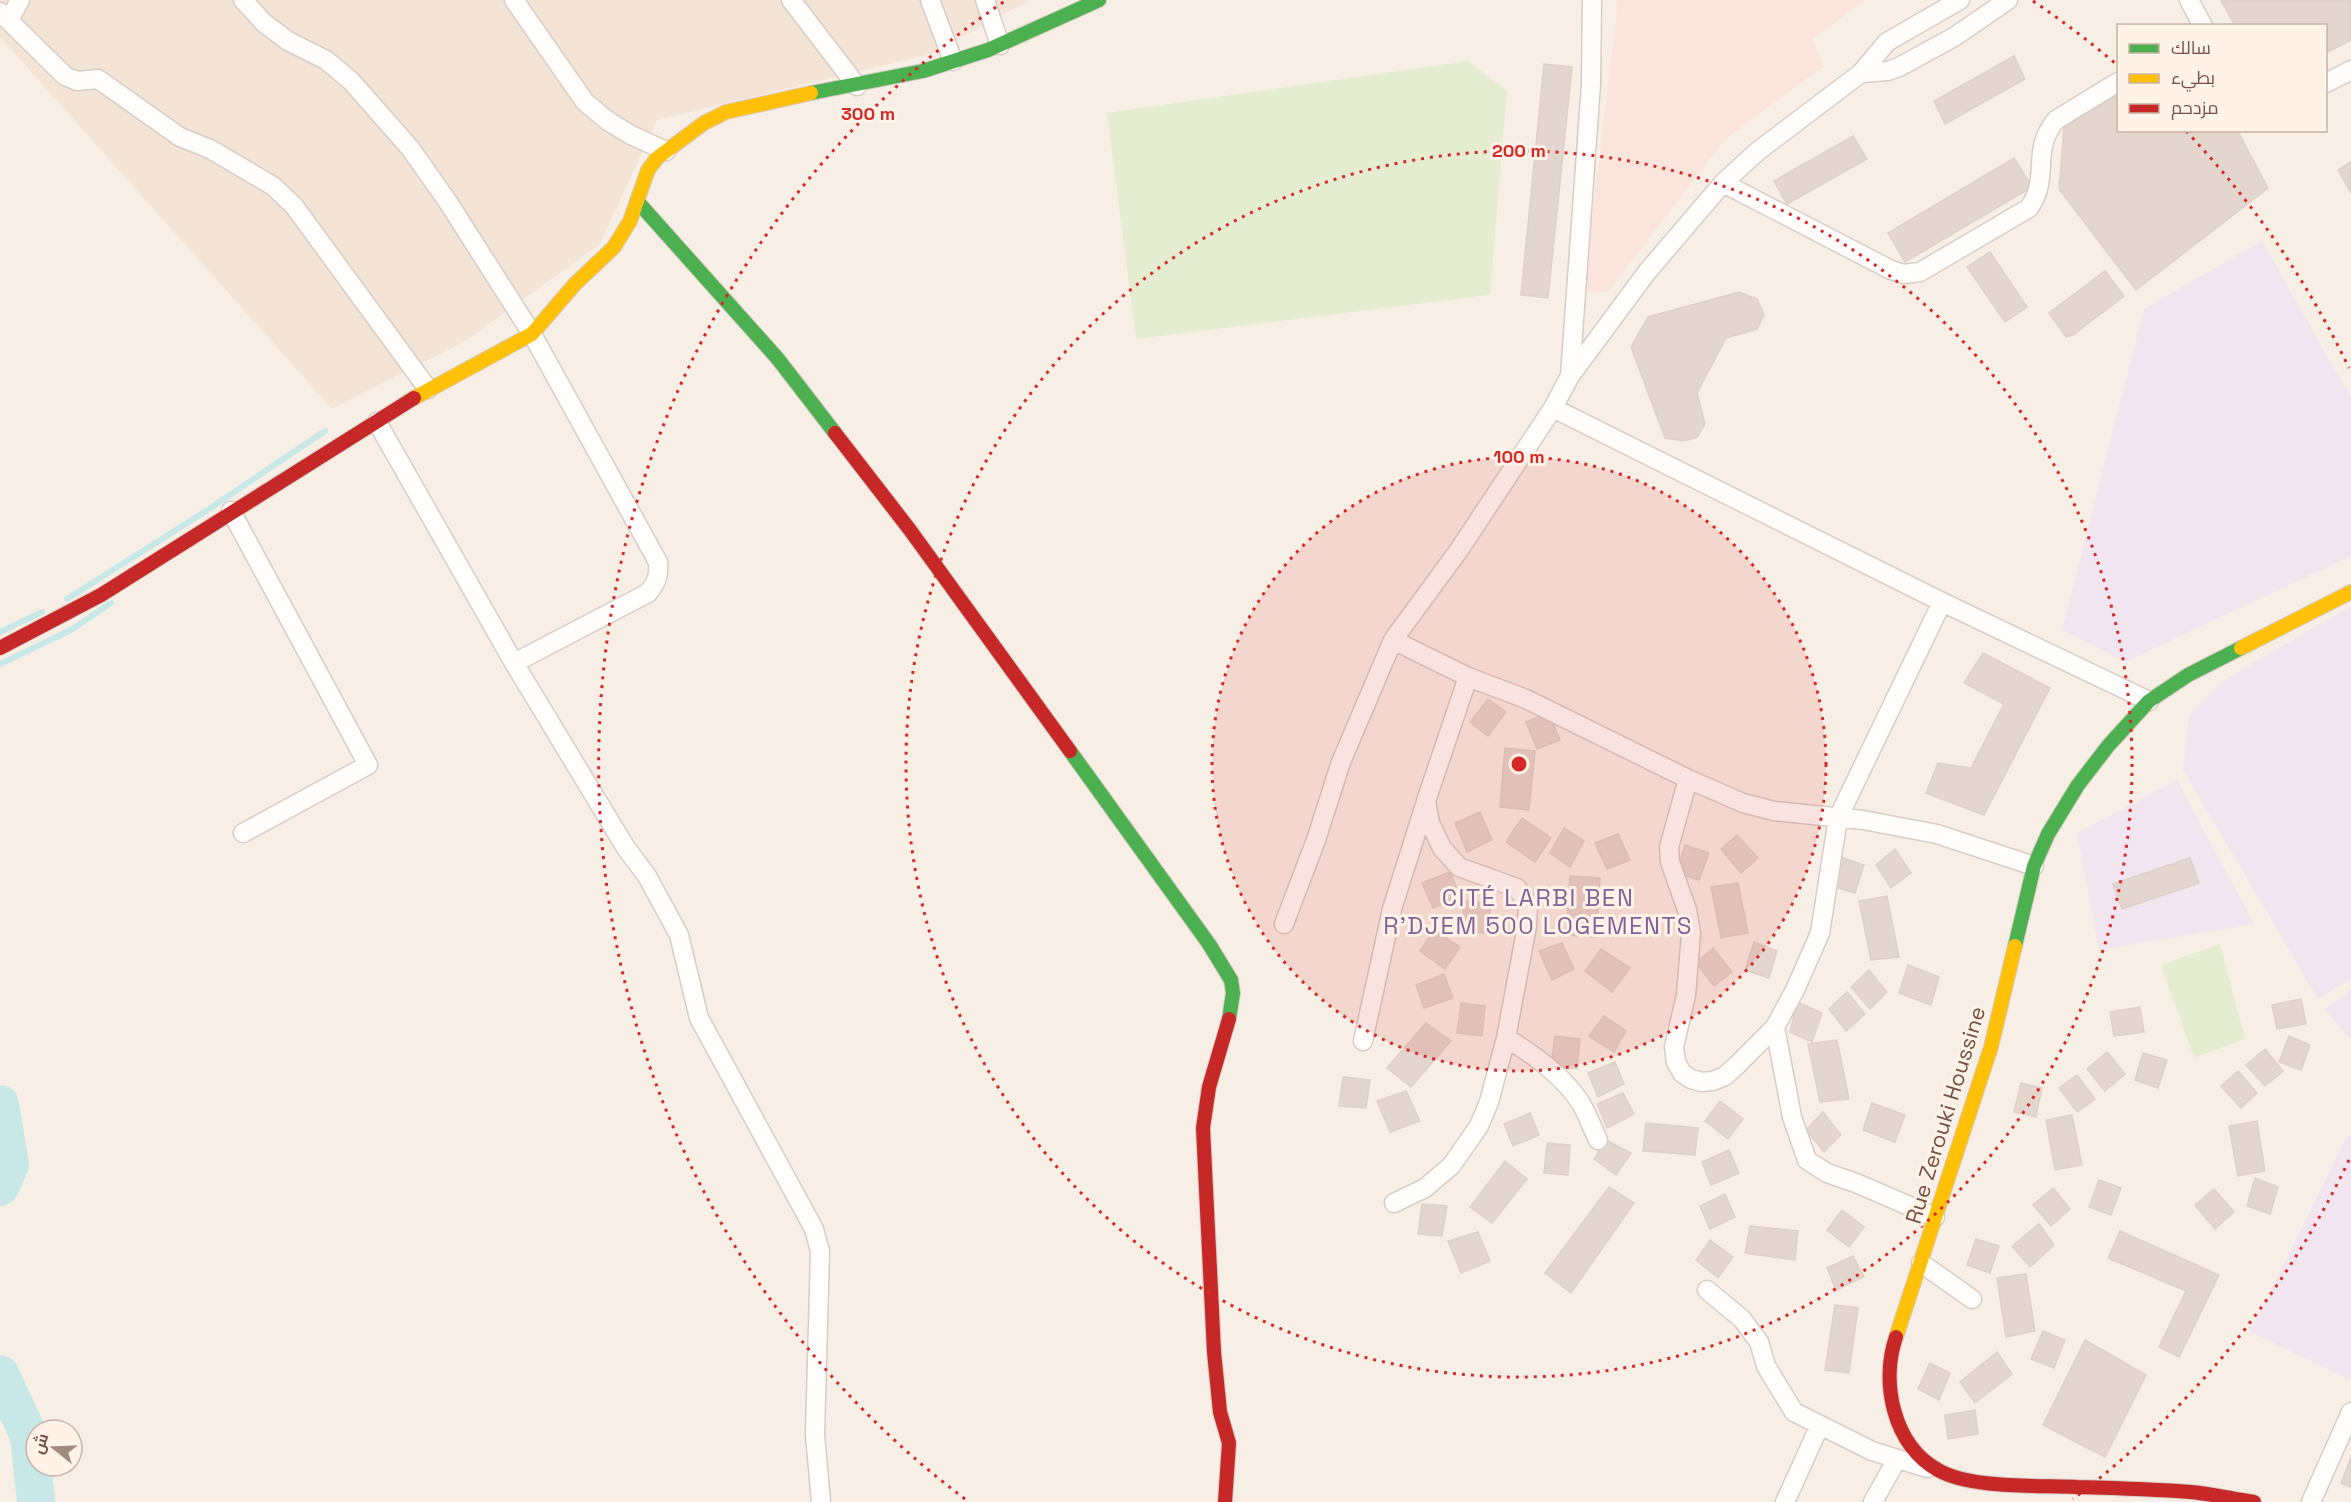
<svg xmlns="http://www.w3.org/2000/svg" width="2351" height="1502" font-family="'Space Grotesk',Cairo,sans-serif">
<style>
.residential{fill:#f3e4d6}
.commercial{fill:#fbe4db}
.education{fill:#f1e5f0}
.green{fill:#e4edd0}
.lines{fill:none;stroke-linecap:round;stroke-linejoin:round}
.stream{stroke:#c7e8e7;stroke-width:6}
.river{stroke:#c7e8e7;stroke-width:38}
.building{fill:#e3d6ce;stroke:#e0d1c8;stroke-width:1.5}
.street-casing{stroke:#d8ccc4;stroke-width:21}
.fast-casing{stroke:#d7cac3;stroke-width:16}
.slow-casing{stroke:#d7cac3;stroke-width:16}
.jam-casing{stroke:#d7cac3;stroke-width:16}
.street{stroke:#fefdfb;stroke-width:18}
.fast{stroke:#4caf50;stroke-width:14}
.slow{stroke:#ffc107;stroke-width:14}
.jam{stroke:#c62828;stroke-width:14}
.ring{fill:none;stroke:#d62828;stroke-width:3;stroke-dasharray:3 6}
.labels{text-anchor:middle;dominant-baseline:central;stroke-width:6;stroke-linejoin:round;paint-order:stroke}
.street-label{font-size:22px;fill:#755246;stroke:#fff3e7}
.neighbourhood-label{font-size:24px;letter-spacing:1.5px;fill:#816199;stroke:#fff3e7}
.centre{fill:#d62828;stroke:#fff3e7;stroke-width:3}
.ring-label{font-size:18px;text-anchor:middle;font-weight:bold;fill:#d62828;stroke:#fff3e7;stroke-width:6;stroke-linejoin:round;paint-order:stroke}
</style>
<rect width="100%" height="100%" fill="#f7efe6"/>
<path class="residential" d="M 0,0 L 1030,0 L 930,54 L 657,120 L 600,244 L 465,341 L 332,409 L 0,37 Z"/>
<path class="commercial" d="M 1616,0 L 1865,0 L 1813,39 L 1823,67 L 1726,138 L 1607,293 L 1583,291 L 1617,11 Z"/>
<path class="education" d="M 2262,241 L 2351,398 L 2351,556 L 2125,662 L 2062,630 L 2144,309 Z
M 2351,606 L 2351,978 L 2318,999 L 2183,770 L 2189,715 L 2224,680 Z
M 2177,780 L 2254,924 L 2099,950 L 2077,833 Z
M 2351,990 L 2351,1037 L 2346,1034 L 2324,1009 Z
M 2347,1135 L 2351,1136 L 2351,1380 L 2250,1332 Z"/>
<path class="green" d="M 1468,61 L 1507,91 L 1490,295 L 1136,339 L 1107,113 Z
M 2220,944 L 2245,1039 L 2194,1058 L 2161,965 Z"/>
<g class="lines">
<path class="stream" d="M 67,599 L 206,511 L 325,431
M 0,632 L 42,612
M 0,664 L 71,630 L 111,603"/>
<path class="river" d="M 0,1104 L 10,1165 L 0,1187
M 0,1374 L 29,1436 L 36,1502"/>
</g>
<path class="building" d="M 2221,0 L 2351,0 L 2351,40 L 2326,53 L 2326,26 L 2235,26 Z
M 2014,56 L 2025,79 L 1945,124 L 1934,101 Z
M 1544,64 L 1572,67 L 1548,298 L 1521,295 Z
M 2118,94 L 2118,130 L 2237,130 L 2268,188 L 2136,290 L 2059,189 L 2064,127 Z
M 1853,136 L 1867,159 L 1787,204 L 1774,181 Z
M 2014,158 L 2032,187 L 1905,262 L 1888,233 Z
M 2351,162 L 2351,193 L 2338,170 Z
M 1990,252 L 2027,307 L 2005,322 L 1967,267 Z
M 2105,271 L 2124,296 L 2073,335 L 2066,337 L 2049,313 Z
M 1739,292 L 1757,299 L 1764,315 L 1757,329 L 1726,338 L 1697,393 L 1705,424 L 1697,437 L 1684,441 L 1665,438 L 1631,347 L 1648,317 Z
M 1983,653 L 2050,688 L 1984,815 L 1926,793 L 1938,763 L 1971,768 L 2004,704 L 1964,683 Z
M 1488,699 L 1506,712 L 1488,736 L 1470,722 Z
M 1549,713 L 1560,740 L 1537,749 L 1526,722 Z
M 1505,748 L 1535,751 L 1529,810 L 1500,807 Z
M 1480,812 L 1492,840 L 1467,852 L 1455,823 Z
M 1522,818 L 1551,838 L 1535,862 L 1506,842 Z
M 1564,828 L 1584,841 L 1570,867 L 1550,853 Z
M 1618,834 L 1630,860 L 1607,869 L 1595,843 Z
M 1737,835 L 1758,858 L 1741,873 L 1721,849 Z
M 1685,845 L 1709,853 L 1699,880 L 1676,873 Z
M 1895,849 L 1911,873 L 1891,888 L 1876,865 Z
M 1840,857 L 1864,865 L 1855,893 L 1831,886 Z
M 2190,858 L 2199,883 L 2122,909 L 2113,884 Z
M 1450,872 L 1460,896 L 1433,908 L 1422,883 Z
M 1570,876 L 1600,878 L 1596,937 L 1566,935 Z
M 1738,883 L 1748,933 L 1721,938 L 1711,887 Z
M 1887,896 L 1899,957 L 1871,960 L 1859,901 Z
M 1464,901 L 1491,903 L 1488,934 L 1462,930 Z
M 1434,930 L 1460,947 L 1445,969 L 1420,951 Z
M 1754,942 L 1777,951 L 1769,978 L 1745,970 Z
M 1562,943 L 1574,969 L 1552,980 L 1539,951 Z
M 1713,948 L 1732,972 L 1714,986 L 1696,963 Z
M 1601,949 L 1630,968 L 1612,992 L 1585,971 Z
M 1908,965 L 1939,977 L 1931,1005 L 1899,993 Z
M 1869,970 L 1887,992 L 1870,1009 L 1851,987 Z
M 1444,974 L 1453,998 L 1424,1008 L 1416,985 Z
M 1847,992 L 1865,1014 L 1846,1031 L 1829,1009 Z
M 2301,999 L 2306,1024 L 2277,1029 L 2272,1005 Z
M 1797,1002 L 1822,1013 L 1812,1042 L 1790,1032 Z
M 1461,1003 L 1485,1006 L 1482,1036 L 1457,1033 Z
M 2140,1007 L 2144,1032 L 2114,1036 L 2110,1012 Z
M 1604,1016 L 1626,1031 L 1614,1052 L 1589,1036 Z
M 1426,1023 L 1451,1041 L 1411,1087 L 1387,1068 Z
M 1555,1036 L 1580,1039 L 1577,1069 L 1551,1065 Z
M 2289,1036 L 2310,1045 L 2301,1070 L 2279,1062 Z
M 1837,1040 L 1849,1099 L 1820,1102 L 1808,1044 Z
M 2265,1049 L 2283,1071 L 2265,1086 L 2246,1065 Z
M 2107,1052 L 2125,1074 L 2105,1091 L 2087,1069 Z
M 2143,1053 L 2167,1060 L 2158,1088 L 2135,1080 Z
M 1615,1062 L 1624,1084 L 1598,1097 L 1588,1073 Z
M 2238,1071 L 2257,1093 L 2241,1108 L 2221,1086 Z
M 2077,1075 L 2095,1099 L 2077,1112 L 2059,1088 Z
M 1343,1077 L 1370,1080 L 1366,1108 L 1339,1106 Z
M 2021,1083 L 2042,1088 L 2036,1117 L 2014,1112 Z
M 1406,1091 L 1420,1121 L 1390,1132 L 1377,1101 Z
M 1623,1093 L 1634,1114 L 1607,1128 L 1597,1104 Z
M 1720,1101 L 1743,1119 L 1728,1139 L 1705,1121 Z
M 1872,1103 L 1905,1115 L 1895,1142 L 1863,1130 Z
M 1823,1112 L 1841,1135 L 1824,1152 L 1806,1130 Z
M 1530,1113 L 1539,1135 L 1513,1146 L 1504,1124 Z
M 2072,1115 L 2082,1165 L 2055,1170 L 2046,1120 Z
M 2257,1121 L 2265,1171 L 2238,1176 L 2229,1126 Z
M 1646,1123 L 1698,1128 L 1695,1155 L 1643,1151 Z
M 1606,1140 L 1631,1153 L 1616,1175 L 1594,1159 Z
M 1547,1143 L 1570,1145 L 1568,1175 L 1544,1173 Z
M 1729,1150 L 1739,1173 L 1711,1185 L 1702,1162 Z
M 1505,1161 L 1527,1179 L 1492,1223 L 1470,1207 Z
M 2255,1178 L 2278,1187 L 2270,1214 L 2247,1206 Z
M 2099,1180 L 2121,1188 L 2111,1215 L 2089,1207 Z
M 1609,1187 L 1634,1203 L 1571,1293 L 1545,1273 Z
M 2053,1188 L 2070,1209 L 2051,1226 L 2033,1205 Z
M 2214,1189 L 2234,1212 L 2215,1229 L 2195,1205 Z
M 1725,1194 L 1735,1217 L 1710,1229 L 1700,1206 Z
M 1422,1204 L 1447,1206 L 1442,1236 L 1418,1234 Z
M 1842,1210 L 1864,1227 L 1849,1247 L 1827,1230 Z
M 2039,1224 L 2054,1245 L 2030,1267 L 2012,1246 Z
M 1750,1226 L 1798,1231 L 1795,1260 L 1745,1253 Z
M 2120,1231 L 2219,1275 L 2179,1357 L 2159,1347 L 2186,1291 L 2108,1258 Z
M 1478,1232 L 1490,1261 L 1461,1273 L 1448,1241 Z
M 1976,1239 L 1999,1246 L 1990,1273 L 1967,1265 Z
M 1710,1240 L 1733,1257 L 1718,1278 L 1696,1260 Z
M 1853,1256 L 1864,1277 L 1836,1290 L 1827,1268 Z
M 2026,1274 L 2035,1331 L 2006,1337 L 1997,1278 Z
M 1835,1305 L 1858,1308 L 1849,1373 L 1825,1370 Z
M 2043,1331 L 2065,1340 L 2054,1368 L 2031,1359 Z
M 2085,1340 L 2146,1375 L 2105,1457 L 2043,1425 Z
M 1997,1352 L 2012,1374 L 1975,1403 L 1960,1382 Z
M 1930,1363 L 1950,1373 L 1939,1400 L 1918,1389 Z
M 1975,1410 L 1978,1434 L 1948,1439 L 1945,1415 Z
M 2351,1457 L 2351,1487 L 2341,1483 Z"/>
<g class="lines">
<defs>
<path id="street" d="M 243,0 L 264,23 L 288,41 L 326,60 L 351,81 L 410,148 L 448,202 L 532,334 L 658,562 C 659,576 657,582 648,593 L 514,663
M 514,0 L 585,102 L 608,121 L 631,135 L 666,151
M 791,0 L 857,86
M 930,0 L 953,61
M 985,0 L 1000,45
M 2189,0 L 2203,26
M 0,12 L 65,76 L 77,81 L 98,79 L 180,137 L 210,149 L 273,186 L 294,206 L 428,389
M 9,20 L 20,0
M 1861,73 L 1888,71 L 1899,67 L 1954,37 L 2008,0
M 2326,83 L 2351,70
M 1723,183 L 1891,270 L 1904,274 L 1920,272 L 2029,208 C 2051,177 2030,151 2056,120 L 2118,82
M 1570,376 L 1591,84 L 1592,0
M 1553,408 L 1942,602 L 2149,701
M 377,422 L 514,663 L 626,848 L 647,876 L 679,935 L 699,1018 L 814,1229 L 820,1251 L 815,1435 L 821,1502
M 231,511 L 368,765 L 243,833
M 1393,640 L 1468,677 L 1526,699 L 1688,779 L 1743,803 L 1774,811 L 1863,820 L 1937,834 L 2034,866
M 1688,779 L 1669,847 L 1670,862 L 1687,910 L 1691,933 L 1686,995 L 1674,1047 L 1676,1062 L 1682,1073 L 1691,1079 L 1702,1082 L 1713,1081 L 1725,1076 L 1737,1065 L 1775,1027 L 1795,990 L 1820,933 L 1838,818 L 1942,602
M 1284,924 L 1316,840 L 1341,762 L 1393,640 L 1459,550 L 1553,408 L 1570,376 L 1647,272 L 1723,183 L 1758,151 L 1861,73 L 1887,42 L 1960,0
M 1775,1027 L 1792,1117 L 1807,1160 L 1827,1173 L 1856,1183 L 1935,1217
M 1506,1038 C 1533,1054 1562,1075 1580,1102 C 1587,1113 1592,1127 1598,1140
M 1363,1041 L 1392,909 L 1425,805
M 1394,1203 L 1425,1188 L 1451,1166 L 1479,1126 L 1489,1102 L 1506,1038 L 1527,926 L 1528,905 L 1517,888 L 1459,867 L 1442,848 L 1430,823 L 1426,801 L 1468,677
M 1921,1263 L 1972,1299
M 1707,1290 L 1742,1319 L 1759,1342 L 1766,1366 L 1794,1412 L 1872,1451 L 1927,1468
M 1785,1502 L 1820,1425
M 1873,1502 L 1897,1459
M 2311,1502 L 2351,1412"/>
<path id="fast" d="M 811,93 L 923,71 L 988,50 L 1099,0
M 637,201 L 778,359 L 835,433
M 1070,751 L 1209,944 L 1231,980 L 1233,993 L 1229,1019
M 2015,946 L 2034,866 L 2048,834 L 2078,785 L 2108,746 L 2149,701 L 2188,675 L 2241,648"/>
<path id="slow" d="M 414,398 L 532,334 L 575,284 L 614,247 L 630,221 L 648,170 L 657,158 L 704,123 L 726,112 L 811,93
M 2241,648 L 2351,592
M 1896,1337 L 1991,1047 L 2015,946"/>
<path id="jam" d="M 835,433 L 910,530 L 1070,751
M 0,648 L 101,595 L 414,398
M 1896,1337 C 1880,1383 1894,1446 1938,1470 C 1971,1489 2039,1485 2077,1487 C 2115,1488 2153,1489 2191,1492 C 2212,1494 2233,1499 2254,1502
M 1225,1502 L 1229,1443 L 1220,1412 L 1214,1352 L 1203,1128 L 1209,1087 L 1229,1019"/>
</defs>
<use href="#street" class="street-casing"/>
<use href="#fast" class="fast-casing"/>
<use href="#slow" class="slow-casing"/>
<use href="#jam" class="jam-casing"/>
<use href="#street" class="street"/>
<use href="#fast" class="fast"/>
<use href="#slow" class="slow"/>
<use href="#jam" class="jam"/>
</g>
<circle cx="1519" cy="764" r="307" fill="#d62828" fill-opacity=".12"/>
<g class="ring">
<circle cx="1519" cy="764" r="307"/>
<circle cx="1519" cy="764" r="613"/>
<path d="M2349 1160A920 920 0 0 1 2073 1499M965 1499A920 920 0 0 1 1005 1M2033 1A920 920 0 0 1 2116 64M2186 131A920 920 0 0 1 2349 368"/>
</g>
<g class="labels">
<g class="street-label">
<text transform="translate(1945 1115) rotate(-73)">Rue Zerouki Houssine</text>
</g>
<g class="neighbourhood-label">
<text x="1538" y="897">CITÉ LARBI BEN<tspan x="1538" dy="28">R'DJEM 500 LOGEMENTS</tspan></text>
</g>
</g>
<circle cx="1519" cy="764" r="9" class="centre"/>
<g class="ring-label">
<text x="868" y="120">300 m</text>
<text x="1519" y="157">200 m</text>
<text x="1519" y="463">100 m</text>
</g>
<rect x="2117" y="24" width="210" height="108" fill="#fff3e7" stroke="#c8b3a7" stroke-width="1.5"/>
<rect x="2129" y="44" width="30" height="9" fill="#4caf50" stroke="#c8b3a7" stroke-width="1.5"/>
<text x="2171" y="54" font-size="18" fill="#755246">سالك</text>
<rect x="2129" y="74" width="30" height="9" fill="#ffc107" stroke="#c8b3a7" stroke-width="1.5"/>
<text x="2171" y="84" font-size="18" fill="#755246">بطيء</text>
<rect x="2129" y="104" width="30" height="9" fill="#c62828" stroke="#c8b3a7" stroke-width="1.5"/>
<text x="2171" y="114" font-size="18" fill="#755246">مزدحم</text>
<g transform="translate(54 1448) rotate(288)"><circle r="28" fill="#fff3e7" stroke="#c8b3a7" stroke-width="1.5"/>
<path d="M0-4.5L10 22L0 15L-10 22Z" fill="#a2897e"/>
<text y="-9" font-size="16" font-weight="bold" text-anchor="middle" fill="#755246">ش</text>
</g>
</svg>
